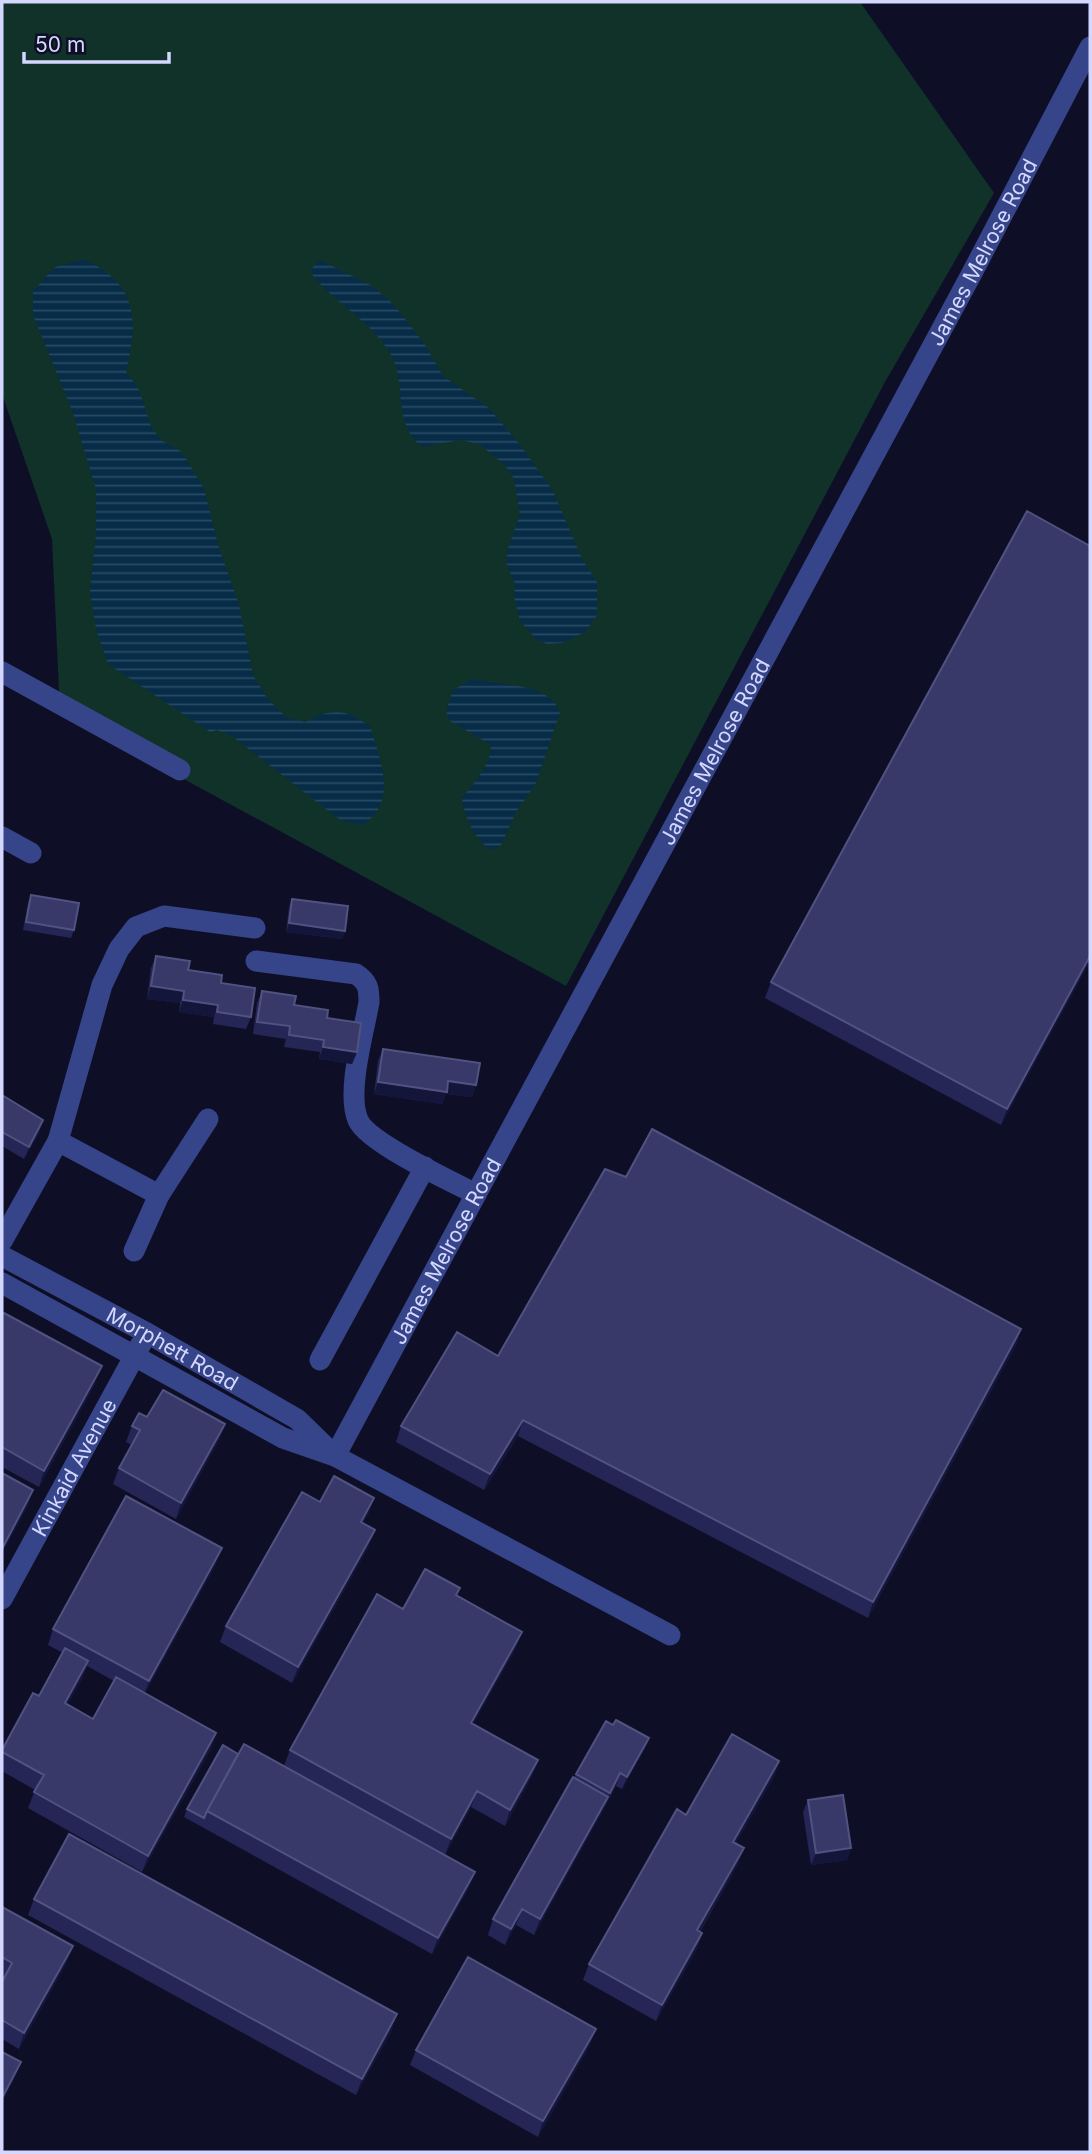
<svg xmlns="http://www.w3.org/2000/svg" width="1092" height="2154" font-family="Inter,sans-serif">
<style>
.grass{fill:#103229}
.water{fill:url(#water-rules)}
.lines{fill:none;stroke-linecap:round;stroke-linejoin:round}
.minor{stroke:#364589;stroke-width:21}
.wall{fill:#252656;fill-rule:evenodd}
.shaded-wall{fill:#14153b}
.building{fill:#383968;stroke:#505280;stroke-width:2}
.labels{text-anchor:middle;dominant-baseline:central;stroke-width:5;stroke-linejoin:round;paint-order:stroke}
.street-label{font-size:21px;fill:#d4d8ff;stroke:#0e0f27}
</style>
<defs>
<pattern id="water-rules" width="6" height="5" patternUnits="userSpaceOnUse" patternTransform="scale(1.75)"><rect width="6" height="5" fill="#072c47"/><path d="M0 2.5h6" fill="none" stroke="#2a4a63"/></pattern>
</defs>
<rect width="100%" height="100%" fill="#0e0f27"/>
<path class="grass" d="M 2,2 L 860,2 L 994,193 L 885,382 L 566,986 L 60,712 L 52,539 L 2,394 Z"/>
<path class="water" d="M 83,259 C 137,283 139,318 126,371 L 139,390 L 151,426 L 161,440 L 182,452 L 204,489 L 219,548 L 239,605 L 253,675 L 267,698 L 286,717 L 305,722 C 332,708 344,708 370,726 C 380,759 399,803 362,825 L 340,820 L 232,736 L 217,730 L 210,732 L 108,664 L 96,629 L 90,592 L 96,534 L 96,489 L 73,413 L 33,315 L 33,291 L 55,267 Z
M 320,260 L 372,286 L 393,304 L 424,343 L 443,376 L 489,408 L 521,446 L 553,491 L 582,559 L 597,582 L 597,615 L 585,632 L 562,643 L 547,644 L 536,639 L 520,621 L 514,597 L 515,584 L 507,565 L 507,551 L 520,515 L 514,479 L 505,465 L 479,444 L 460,440 L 422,447 C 391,422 408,383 390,353 C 371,321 336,304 313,276 L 311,269 Z
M 472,679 C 498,685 552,683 560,713 L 535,785 L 516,812 L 501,845 L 491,850 C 475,840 464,816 462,798 C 474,783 491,765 491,745 L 450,721 L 446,711 L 453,690 Z"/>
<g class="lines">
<g class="minor">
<path d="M 2,672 L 180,770"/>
<path d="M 2,837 L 31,853"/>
<path d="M 256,961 L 356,974 C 368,982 369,988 369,1002 C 364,1032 346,1092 358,1120 C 367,1142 452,1182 476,1194"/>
<path d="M 58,1141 L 159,1195"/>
<path d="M 2,1241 L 58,1141 L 102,985 L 119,949 L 136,927 L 164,916 L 255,928"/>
<path d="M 134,1251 L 159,1195 L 208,1119"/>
<path id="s1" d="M 2,1256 L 147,1333 L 297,1419 L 331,1452"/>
<path d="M 2,1283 L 283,1438 L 335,1456 L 670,1635"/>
<path d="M 320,1360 L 425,1167"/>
<path id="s2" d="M 335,1456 L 972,273 L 1090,47"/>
<path id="s3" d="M 2,1599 L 141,1344"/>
</g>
</g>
<path class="wall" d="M 31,895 L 74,930 L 71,938 L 23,930 L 28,903 Z
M 292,899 L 345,931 L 342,939 L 286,932 L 289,907 Z
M 156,956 L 221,983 L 251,1017 L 246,1029 L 213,1024 L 214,1017 L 179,1012 L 180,1003 L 147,999 L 151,968 Z
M 1090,961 L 1001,1125 L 765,998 L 771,982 Z
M 262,991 L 327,1018 L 357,1052 L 352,1064 L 319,1059 L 320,1052 L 284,1047 L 286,1039 L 253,1034 L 257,1003 Z
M 383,1049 L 476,1085 L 472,1097 L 446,1094 L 442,1104 L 374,1094 L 378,1061 Z
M 2,1095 L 43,1120 L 39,1133 L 24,1159 L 2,1146 Z
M 2,1316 L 96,1382 L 39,1487 L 2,1467 Z
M 1021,1329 L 1016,1345 L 868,1618 L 518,1436 L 484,1490 L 396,1442 L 401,1426 L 498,1356 Z
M 147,1417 L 225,1424 L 219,1440 L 176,1519 L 113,1484 L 119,1468 L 132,1445 L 126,1442 L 132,1426 Z
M 374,1498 L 368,1514 L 363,1523 L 369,1546 L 292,1683 L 220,1642 L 226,1626 L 320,1502 Z
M 216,1564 L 145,1693 L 211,1749 L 142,1872 L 28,1808 L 35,1790 L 2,1771 L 2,1750 L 39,1696 L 63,1653 L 48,1645 L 53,1629 ZM 87,1666 L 114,1681 L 93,1719 L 67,1705 L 83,1677 Z
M 457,1596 L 516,1648 L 473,1724 L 538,1760 L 532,1776 L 505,1826 L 471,1807 L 445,1855 L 284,1766 L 290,1750 L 403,1609 Z
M 613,1725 L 649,1738 L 644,1750 L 622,1789 L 616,1786 L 534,1935 L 516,1925 L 505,1945 L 488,1935 L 493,1919 L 576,1774 Z
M 238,1754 L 475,1872 L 469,1887 L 432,1954 L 184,1817 L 187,1809 Z
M 779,1761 L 774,1777 L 736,1843 L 738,1864 L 700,1932 L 702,1933 L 697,1949 L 656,2021 L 583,1980 L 589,1964 L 686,1815 Z
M 808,1800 L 851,1848 L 847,1860 L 811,1865 L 803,1812 Z
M 34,1899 L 392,2030 L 356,2095 L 28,1915 Z
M 2,1907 L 67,1962 L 19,2049 L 2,2039 L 2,1982 L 4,1978 L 2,1977 Z
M 590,2045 L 538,2137 L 410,2065 L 416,2050 Z"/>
<path class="shaded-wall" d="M 289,923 L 345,931 L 342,939 L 286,932 Z
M 1090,956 L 1090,961 L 1001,1125 L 1007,1109 Z
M 151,986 L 184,991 L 180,1003 L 147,999 Z
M 183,1000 L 218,1005 L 214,1017 L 179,1012 Z
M 323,1047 L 357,1052 L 352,1064 L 319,1059 Z
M 448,1081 L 476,1085 L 472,1097 L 446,1094 L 442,1104 L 374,1094 L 378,1082 Z
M 43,1120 L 39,1133 L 24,1159 L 29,1147 Z
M 1021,1329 L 1016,1345 L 868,1618 L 873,1602 Z
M 102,1366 L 96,1382 L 39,1487 L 44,1471 Z
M 523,1420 L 518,1436 L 484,1490 L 490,1474 Z
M 225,1424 L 219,1440 L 176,1519 L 181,1503 Z
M 33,1490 L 28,1506 L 2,1554 L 2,1549 Z
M 374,1498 L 368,1514 L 355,1538 L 361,1522 Z
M 375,1530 L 369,1546 L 292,1683 L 298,1667 Z
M 222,1548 L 216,1564 L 143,1697 L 149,1681 Z
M 522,1632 L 516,1648 L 465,1739 L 471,1723 Z
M 88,1661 L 83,1677 L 59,1719 L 65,1703 Z
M 216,1733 L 211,1749 L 142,1872 L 148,1856 Z
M 649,1738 L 644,1750 L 622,1789 L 627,1777 Z
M 538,1760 L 532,1776 L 505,1826 L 510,1810 Z
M 779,1761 L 774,1777 L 728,1858 L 733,1842 Z
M 620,1773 L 616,1786 L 605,1805 L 610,1793 Z
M 477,1791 L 471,1807 L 445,1855 L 451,1839 Z
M 608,1797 L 602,1813 L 534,1935 L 540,1919 Z
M 744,1848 L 738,1864 L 691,1946 L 697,1930 Z
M 851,1848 L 847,1860 L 811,1865 L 816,1853 Z
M 475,1872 L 469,1887 L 432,1954 L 438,1938 Z
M 522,1909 L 516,1925 L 505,1945 L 511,1929 Z
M 702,1933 L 697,1949 L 656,2021 L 662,2005 Z
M 73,1946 L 67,1962 L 19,2049 L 24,2033 Z
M 397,2014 L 392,2030 L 356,2095 L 362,2079 Z
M 596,2029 L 590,2045 L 538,2137 L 543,2121 Z
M 21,2062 L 15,2078 L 2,2103 L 2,2098 Z"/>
<path class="building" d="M 1027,511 L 1090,546 L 1090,956 L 1007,1109 L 771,982 Z
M 31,895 L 79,903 L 74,930 L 26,922 Z
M 292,899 L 348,906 L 345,931 L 289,923 Z
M 156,956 L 190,961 L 188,970 L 222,975 L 221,983 L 255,988 L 251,1017 L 217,1012 L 218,1005 L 183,1000 L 184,991 L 151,986 Z
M 262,991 L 296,996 L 294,1005 L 328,1010 L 327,1018 L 361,1023 L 357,1052 L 323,1047 L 324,1040 L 289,1035 L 290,1026 L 257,1022 Z
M 383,1049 L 480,1063 L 476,1085 L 448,1081 L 447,1092 L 378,1082 Z
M 2,1095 L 43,1120 L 29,1147 L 2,1132 Z
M 652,1129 L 1021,1329 L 873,1602 L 523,1420 L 490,1474 L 401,1426 L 457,1332 L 498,1356 L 605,1169 L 626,1177 Z
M 4,1313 L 102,1366 L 44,1471 L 2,1447 L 2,1316 Z
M 163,1390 L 225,1424 L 181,1503 L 119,1468 L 140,1430 L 132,1426 L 139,1413 L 147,1417 Z
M 2,1473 L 33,1490 L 2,1549 Z
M 334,1476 L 374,1498 L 361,1522 L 375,1530 L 298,1667 L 226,1626 L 302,1492 L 320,1502 Z
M 126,1496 L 222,1548 L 149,1681 L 53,1629 Z
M 425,1569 L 460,1588 L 456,1595 L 522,1632 L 471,1723 L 538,1760 L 510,1810 L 477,1791 L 451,1839 L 290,1750 L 377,1594 L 403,1609 Z
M 65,1648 L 88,1661 L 65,1703 L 93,1719 L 116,1677 L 216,1733 L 148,1856 L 34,1792 L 44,1775 L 2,1752 L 2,1750 L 33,1693 L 39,1696 Z
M 616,1720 L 649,1738 L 627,1777 L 620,1773 L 610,1793 L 576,1774 L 606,1721 L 613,1725 Z
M 732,1734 L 779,1761 L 733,1842 L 744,1848 L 697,1930 L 702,1933 L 662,2005 L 589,1964 L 677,1809 L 686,1815 Z
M 244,1744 L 475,1872 L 438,1938 L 207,1811 Z
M 223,1745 L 238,1754 L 207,1811 L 204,1818 L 187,1809 Z
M 573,1777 L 608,1797 L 540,1919 L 522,1909 L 511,1929 L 493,1919 Z
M 843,1795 L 851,1848 L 816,1853 L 808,1800 Z
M 69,1834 L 397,2014 L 362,2079 L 34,1899 Z
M 2,1907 L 73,1946 L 24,2033 L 2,2020 L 2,1982 L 12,1963 L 2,1957 Z
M 468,1957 L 596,2029 L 543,2121 L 416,2050 Z
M 2,2052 L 21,2062 L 2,2098 Z"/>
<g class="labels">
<g class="street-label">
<text stroke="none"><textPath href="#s2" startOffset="1367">James Melrose Road</textPath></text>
<text stroke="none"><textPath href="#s2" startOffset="800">James Melrose Road</textPath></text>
<text stroke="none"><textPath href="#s2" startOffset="233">James Melrose Road</textPath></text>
<text stroke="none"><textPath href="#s1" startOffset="194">Morphett Road</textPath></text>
<text stroke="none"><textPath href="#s3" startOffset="150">Kinkaid Avenue</textPath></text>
</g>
</g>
<rect width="1092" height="2154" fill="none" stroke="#d4d8ff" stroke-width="7"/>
<path d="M24 52v10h145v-10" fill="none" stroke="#d4d8ff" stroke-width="3.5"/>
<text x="35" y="52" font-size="21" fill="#d4d8ff" stroke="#0e0f27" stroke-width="5" paint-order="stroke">50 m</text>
</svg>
